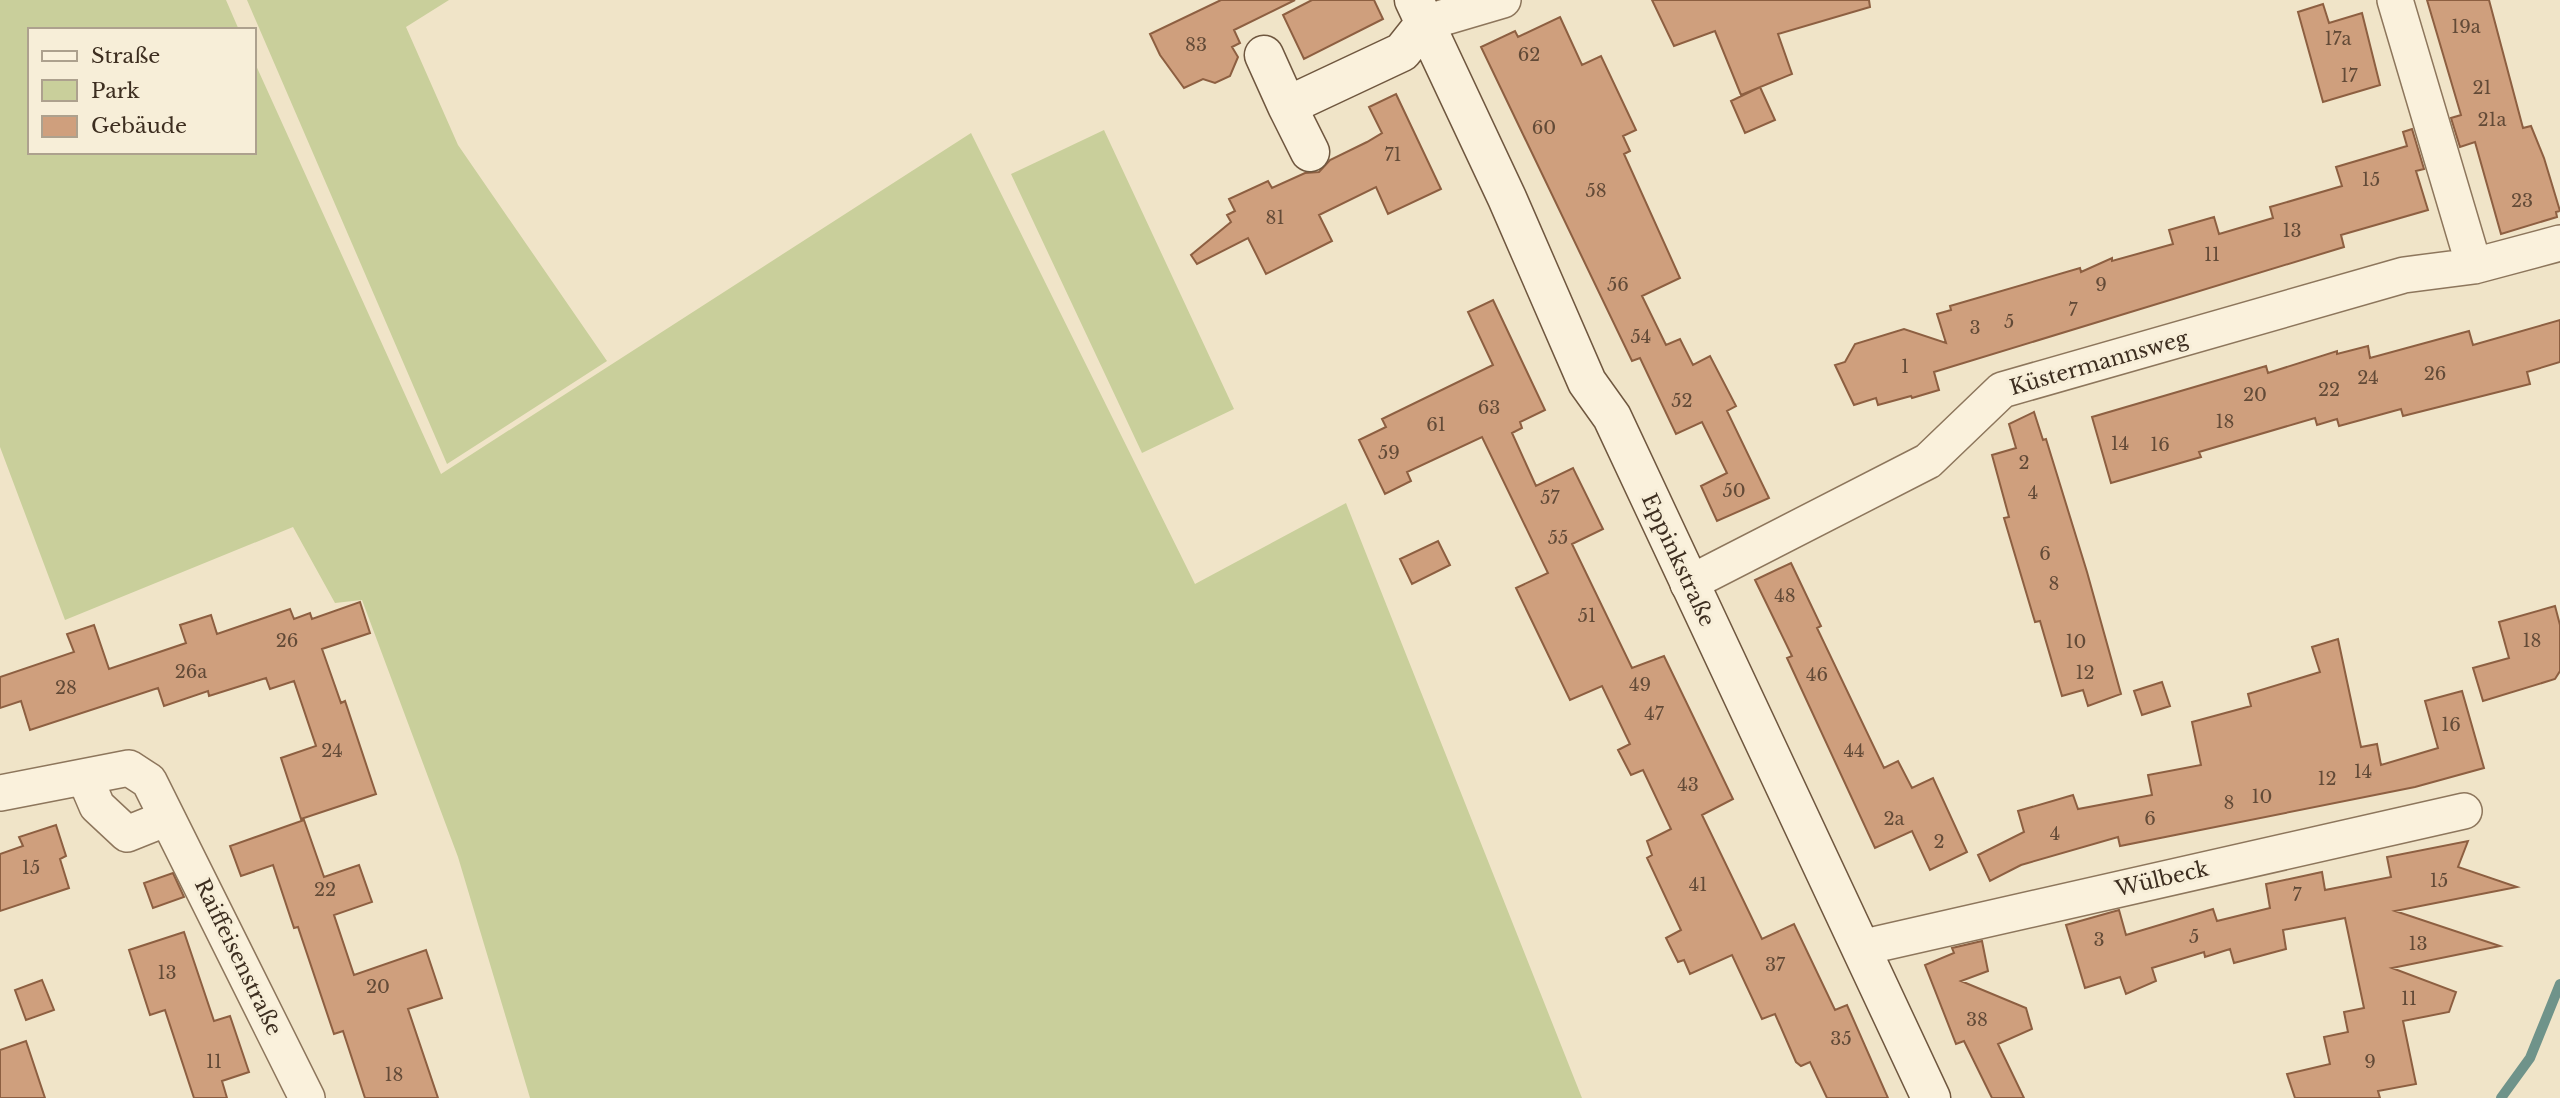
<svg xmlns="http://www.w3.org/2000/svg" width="2560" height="1098" font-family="'Libre Baskerville',serif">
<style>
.green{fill:#c9cf9b}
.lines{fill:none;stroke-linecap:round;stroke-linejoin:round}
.stream{stroke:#6f938a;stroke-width:10}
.building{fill:#cf9f7d;stroke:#8d5f41;stroke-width:2}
.street-casing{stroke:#8d765c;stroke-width:38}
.secondary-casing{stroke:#6f573f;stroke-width:41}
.street{stroke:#faf1dc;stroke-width:35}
.secondary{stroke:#faf1dc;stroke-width:38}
.labels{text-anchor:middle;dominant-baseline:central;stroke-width:6;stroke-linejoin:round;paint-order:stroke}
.number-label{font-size:18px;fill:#624a37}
.street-label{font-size:21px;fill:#3d2e20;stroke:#f7eed8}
</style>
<rect width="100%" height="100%" fill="#f0e4c8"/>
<path class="green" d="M 0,0 L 226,0 L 239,30 L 30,30 L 30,152 L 254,152 L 254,61 L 441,474 L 971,133 L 1195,584 L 1346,503 L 1582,1098 L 530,1098 L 458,857 L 362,600 L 335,603 L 293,527 L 65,620 L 0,447 Z
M 247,0 L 449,0 L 406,27 L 458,145 L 607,361 L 447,464 Z
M 1104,130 L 1234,409 L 1142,453 L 1011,174 Z"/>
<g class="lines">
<path class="stream" d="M 2501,1098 L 2530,1058 L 2560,984"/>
</g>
<path class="building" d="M 1221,0 L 1295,0 L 1234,30 L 1240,43 L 1232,47 L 1238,57 L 1230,76 L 1215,83 L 1203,79 L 1184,88 L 1160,55 L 1150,34 Z
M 1312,0 L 1374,0 L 1383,19 L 1304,59 L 1283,15 Z
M 1652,0 L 1869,0 L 1870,7 L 1778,34 L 1792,74 L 1741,95 L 1715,31 L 1674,46 Z
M 2427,0 L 2489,0 L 2523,128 L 2531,126 L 2544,158 L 2560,211 L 2556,212 L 2557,217 L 2501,234 L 2475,142 L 2460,147 L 2451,118 L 2461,115 Z
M 2323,4 L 2329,23 L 2362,13 L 2380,85 L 2323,102 L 2298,12 Z
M 1560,17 L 1582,65 L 1601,56 L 1636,130 L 1623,136 L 1630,151 L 1624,154 L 1680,278 L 1642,296 L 1666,345 L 1680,339 L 1693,365 L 1710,356 L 1736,406 L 1727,411 L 1769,498 L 1717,521 L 1701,486 L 1727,473 L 1702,422 L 1676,434 L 1640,358 L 1632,361 L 1481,47 L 1515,31 L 1518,37 Z
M 1760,87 L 1775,120 L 1745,133 L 1731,101 Z
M 1396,94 L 1441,189 L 1388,214 L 1376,187 L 1319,215 L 1332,241 L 1266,274 L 1248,238 L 1197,264 L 1191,255 L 1231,222 L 1227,215 L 1235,211 L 1229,199 L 1268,181 L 1272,188 L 1305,173 L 1319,172 L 1330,160 L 1367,142 L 1382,133 L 1369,107 Z
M 2412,129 L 2424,169 L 2416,171 L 2428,210 L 2341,235 L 2344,247 L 1934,372 L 1939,390 L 1912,398 L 1911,396 L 1878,405 L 1876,398 L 1854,405 L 1835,365 L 1845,362 L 1855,344 L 1904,329 L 1946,343 L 1937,314 L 1951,310 L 1950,306 L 2080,268 L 2081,272 L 2112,258 L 2112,261 L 2173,244 L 2169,230 L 2214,217 L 2219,234 L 2273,218 L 2270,207 L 2342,186 L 2336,167 L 2407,146 L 2403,132 Z
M 1493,300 L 1545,410 L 1520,422 L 1522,428 L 1512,433 L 1536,486 L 1573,468 L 1603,529 L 1572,544 L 1632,668 L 1664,656 L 1733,799 L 1702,815 L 1762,939 L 1794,924 L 1835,1010 L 1847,1005 L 1888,1098 L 1827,1098 L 1810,1062 L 1801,1066 L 1796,1062 L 1775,1014 L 1762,1019 L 1732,955 L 1690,974 L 1684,960 L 1678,962 L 1666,938 L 1681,930 L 1647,858 L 1652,855 L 1647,841 L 1671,829 L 1643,770 L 1631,775 L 1618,750 L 1630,744 L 1602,686 L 1570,700 L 1516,588 L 1548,573 L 1482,437 L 1407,472 L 1411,481 L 1385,494 L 1359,440 L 1386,427 L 1382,419 L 1493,365 L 1468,312 Z
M 2560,320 L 2560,362 L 2527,372 L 2530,384 L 2403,416 L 2401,409 L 2339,426 L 2337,419 L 2317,425 L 2315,418 L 2199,452 L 2201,457 L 2111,483 L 2092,417 L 2266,366 L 2268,373 L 2337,351 L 2337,354 L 2368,346 L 2370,358 L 2469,331 L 2473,345 Z
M 2034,412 L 2043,440 L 2046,439 L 2087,572 L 2121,694 L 2088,706 L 2083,690 L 2062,696 L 2040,621 L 2035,622 L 2004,518 L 2009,517 L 1992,455 L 2016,448 L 2009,424 Z
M 1438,541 L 1450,565 L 1412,584 L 1400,559 Z
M 1791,563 L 1821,626 L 1817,628 L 1884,768 L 1898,761 L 1912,788 L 1933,778 L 1967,852 L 1930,870 L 1912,831 L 1875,848 L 1787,658 L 1792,656 L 1755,580 Z
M 360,602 L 370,633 L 322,649 L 341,703 L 345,701 L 376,794 L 301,819 L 281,758 L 316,746 L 294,681 L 270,689 L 266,678 L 209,696 L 208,691 L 164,706 L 158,688 L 30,730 L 21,701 L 0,708 L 0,677 L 74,652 L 67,634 L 94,625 L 109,669 L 186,643 L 180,625 L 211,615 L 217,634 L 290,609 L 294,619 L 310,613 L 312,619 Z
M 2555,606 L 2560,625 L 2560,671 L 2555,679 L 2483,701 L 2473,668 L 2509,658 L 2499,622 Z
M 2338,639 L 2361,747 L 2377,744 L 2381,765 L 2438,748 L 2425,701 L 2462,691 L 2484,768 L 2415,787 L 2120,846 L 2118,837 L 2021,865 L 1990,881 L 1978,855 L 2024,832 L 2018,811 L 2073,795 L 2078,809 L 2152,795 L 2148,775 L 2201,765 L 2192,722 L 2251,706 L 2248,694 L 2320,672 L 2312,647 Z
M 2162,682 L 2170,706 L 2142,715 L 2134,691 Z
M 304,820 L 324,877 L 359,865 L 372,902 L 334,915 L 354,975 L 426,950 L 442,998 L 408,1009 L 438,1098 L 365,1098 L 343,1031 L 334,1034 L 298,927 L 294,928 L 273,865 L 241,876 L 230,846 Z
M 56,825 L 66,856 L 60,859 L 69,888 L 0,911 L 0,854 L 23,846 L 19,837 Z
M 2468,841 L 2458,867 L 2517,887 L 2395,911 L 2500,946 L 2392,968 L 2456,992 L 2449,1012 L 2403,1021 L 2416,1084 L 2378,1091 L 2380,1098 L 2295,1098 L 2287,1074 L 2330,1064 L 2324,1037 L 2348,1032 L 2344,1012 L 2364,1008 L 2345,918 L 2283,930 L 2286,949 L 2234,963 L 2230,949 L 2205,957 L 2204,952 L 2152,968 L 2156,981 L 2126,994 L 2120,977 L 2085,988 L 2066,925 L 2119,910 L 2126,935 L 2213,909 L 2217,921 L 2270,908 L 2266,884 L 2322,872 L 2325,890 L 2391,877 L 2387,857 Z
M 173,873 L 184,897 L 153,908 L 144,883 Z
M 184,932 L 214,1021 L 230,1016 L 249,1072 L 222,1081 L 227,1098 L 194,1098 L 165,1010 L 150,1015 L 129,950 Z
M 1982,941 L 1988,971 L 1961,981 L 2026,1008 L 2032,1029 L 1998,1044 L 2024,1098 L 1992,1098 L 1964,1041 L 1956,1044 L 1925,965 L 1954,953 L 1952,948 Z
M 42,980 L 54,1010 L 26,1020 L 15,990 Z
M 26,1041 L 45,1098 L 0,1098 L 0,1050 Z"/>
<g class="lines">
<defs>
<path id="street" d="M 2395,0 L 2474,266
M 1425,23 L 1503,0
M 1688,584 L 1928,461 L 2002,390 L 2404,275 L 2474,266 L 2560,243
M 85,778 L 97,806 L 127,834 L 167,818
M 0,793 L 129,768 L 149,781 L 307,1098
M 1860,948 L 2464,811"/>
<path id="secondary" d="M 1414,0 L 1507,198 L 1587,382 L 1612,417 L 1931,1098
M 1264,55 L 1287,106
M 1310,152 L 1287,106 L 1402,52 L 1425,23"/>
</defs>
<use href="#street" class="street-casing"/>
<use href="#secondary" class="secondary-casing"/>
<use href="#street" class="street"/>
<use href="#secondary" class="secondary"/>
</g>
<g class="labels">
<g class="number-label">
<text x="2466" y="27">19a</text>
<text x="2338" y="39">17a</text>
<text x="1196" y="45">83</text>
<text x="1529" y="55">62</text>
<text x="2349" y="76">17</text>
<text x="2482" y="88">21</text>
<text x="2492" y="120">21a</text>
<text x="1544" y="128">60</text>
<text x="1393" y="155">71</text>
<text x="2371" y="180">15</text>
<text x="1596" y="191">58</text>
<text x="2522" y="201">23</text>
<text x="1275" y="218">81</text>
<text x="2292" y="231">13</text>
<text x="2212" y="255">11</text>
<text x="1618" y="285">56</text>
<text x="2101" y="285">9</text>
<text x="2073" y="310">7</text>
<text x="2009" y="322">5</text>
<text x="1975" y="328">3</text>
<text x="1641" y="337">54</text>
<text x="1905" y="367">1</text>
<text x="2435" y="374">26</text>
<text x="2368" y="378">24</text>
<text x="2329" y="390">22</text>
<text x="2255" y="395">20</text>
<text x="1682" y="401">52</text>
<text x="1489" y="408">63</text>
<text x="2225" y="422">18</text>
<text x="1436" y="425">61</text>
<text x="2120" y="444">14</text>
<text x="2160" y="445">16</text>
<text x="1389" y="453">59</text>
<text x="2024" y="463">2</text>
<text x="1734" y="491">50</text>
<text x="2033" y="493">4</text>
<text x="1550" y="498">57</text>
<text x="1558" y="538">55</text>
<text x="2045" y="554">6</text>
<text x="2054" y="584">8</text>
<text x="1785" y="596">48</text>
<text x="1587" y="616">51</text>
<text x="287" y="641">26</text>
<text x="2532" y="641">18</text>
<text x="2076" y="642">10</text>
<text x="191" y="672">26a</text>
<text x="2085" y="673">12</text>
<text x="1817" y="675">46</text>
<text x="1640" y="685">49</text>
<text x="66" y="688">28</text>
<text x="1654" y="714">47</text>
<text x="2451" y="725">16</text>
<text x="332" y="751">24</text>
<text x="1854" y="751">44</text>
<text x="2363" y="772">14</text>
<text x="2327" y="779">12</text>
<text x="1688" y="785">43</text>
<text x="2262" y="797">10</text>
<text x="2229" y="803">8</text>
<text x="1894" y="819">2a</text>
<text x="2150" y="819">6</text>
<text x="2055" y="834">4</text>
<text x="1939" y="842">2</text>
<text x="31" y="868">15</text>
<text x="2439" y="881">15</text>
<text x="1698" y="885">41</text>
<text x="325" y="890">22</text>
<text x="2297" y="895">7</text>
<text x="2194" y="937">5</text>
<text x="2099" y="940">3</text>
<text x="2418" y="944">13</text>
<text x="1775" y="965">37</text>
<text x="167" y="973">13</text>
<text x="378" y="987">20</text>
<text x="2409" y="999">11</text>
<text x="1977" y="1020">38</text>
<text x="1841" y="1039">35</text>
<text x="214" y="1062">11</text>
<text x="2370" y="1062">9</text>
<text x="394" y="1075">18</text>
</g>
<g class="street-label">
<text transform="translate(2099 363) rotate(-16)">Küstermannsweg</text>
<text transform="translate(1678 560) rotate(65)">Eppinkstraße</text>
<text transform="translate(2162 879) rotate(-13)">Wülbeck</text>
<text transform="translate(238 957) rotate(64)">Raiffeisenstraße</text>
</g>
</g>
<rect x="28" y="28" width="228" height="126" fill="#f7eed8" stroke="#ada18e" stroke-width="2"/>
<rect x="42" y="51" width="35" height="10" fill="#faf1dc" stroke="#ada18e" stroke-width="2"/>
<text x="91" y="63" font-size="21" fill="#3d2e20">Straße</text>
<rect x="42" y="80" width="35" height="21" fill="#c9cf9b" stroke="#ada18e" stroke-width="2"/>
<text x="91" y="98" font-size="21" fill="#3d2e20">Park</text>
<rect x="42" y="116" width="35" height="21" fill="#cf9f7d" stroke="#ada18e" stroke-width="2"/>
<text x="91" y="133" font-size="21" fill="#3d2e20">Gebäude</text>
</svg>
